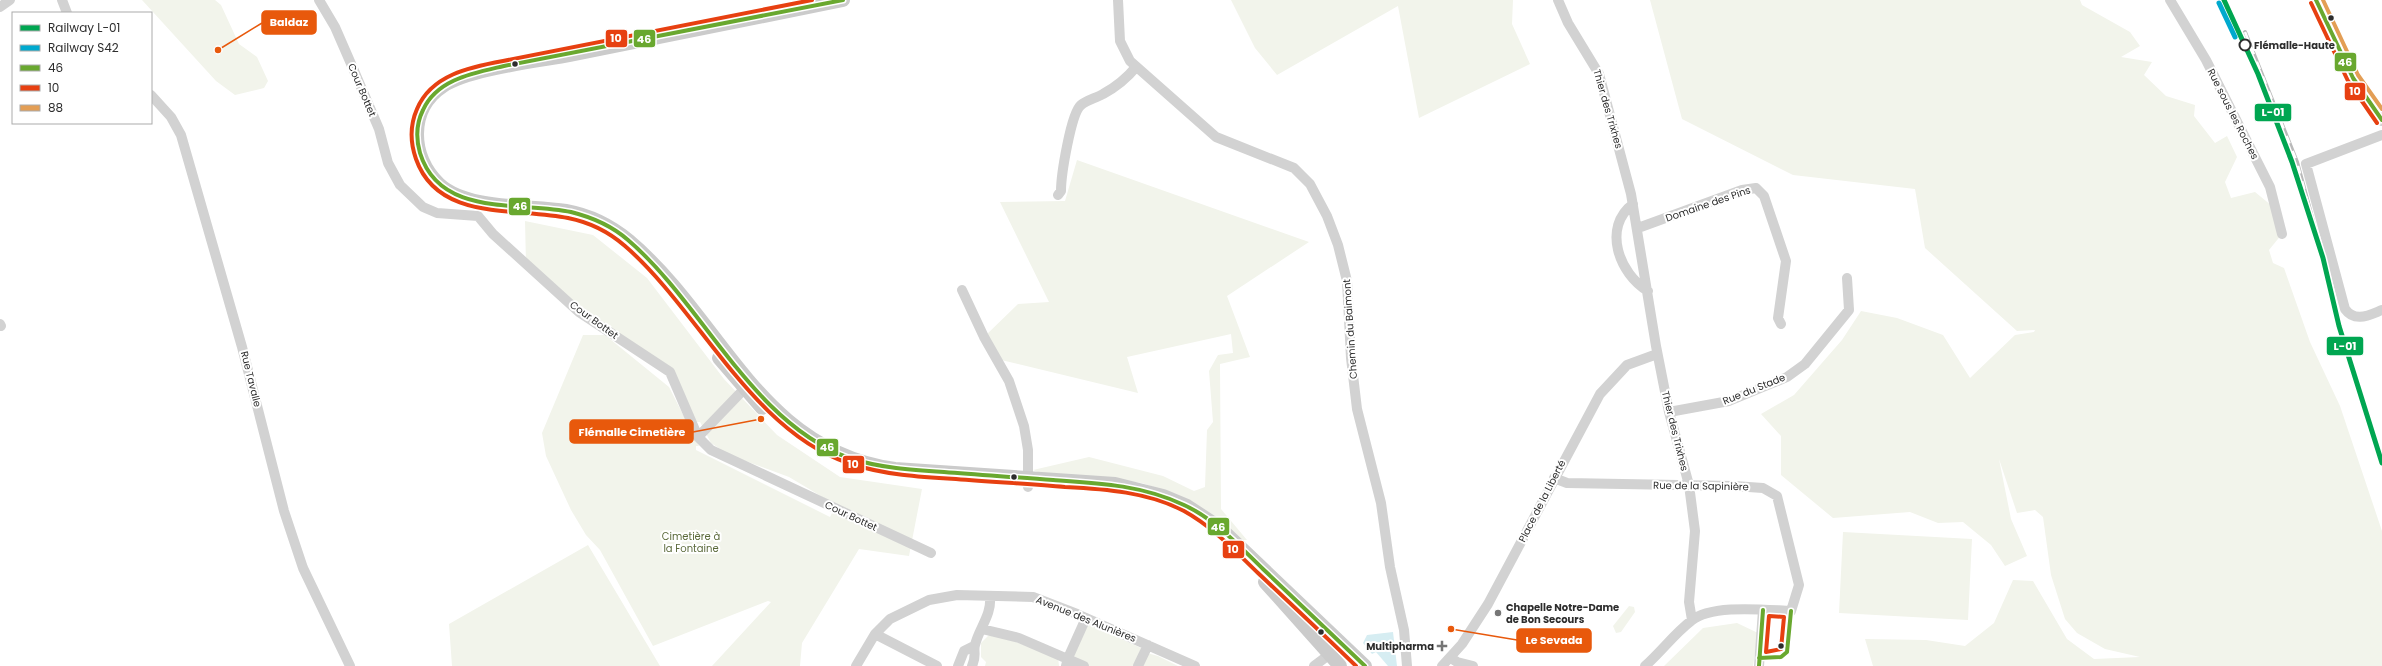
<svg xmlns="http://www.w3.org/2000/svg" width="2382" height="666" font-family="Poppins,sans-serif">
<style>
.green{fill:#f2f4eb}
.water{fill:#d6edf2}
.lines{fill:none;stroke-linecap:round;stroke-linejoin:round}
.minor{stroke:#d2d2d2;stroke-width:10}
.tertiary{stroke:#d2d2d2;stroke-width:12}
.secondary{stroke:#cbcbcb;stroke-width:14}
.rail-casing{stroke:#b9b9b9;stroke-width:4}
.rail{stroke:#fff;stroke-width:2.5;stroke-dasharray:8;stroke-linecap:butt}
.bus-1-casing{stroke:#fff;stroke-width:7}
.bus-2-casing{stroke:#fff;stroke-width:7}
.bus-3-casing{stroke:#fff;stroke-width:7}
.bus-1{stroke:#69a82f;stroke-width:4}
.bus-2{stroke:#e74011;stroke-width:4}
.bus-3{stroke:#e39e55;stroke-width:4}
.rail-1-casing{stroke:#fff;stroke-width:8}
.rail-2-casing{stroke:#fff;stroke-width:8}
.rail-1{stroke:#00a651;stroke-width:5}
.rail-2{stroke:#00a9ce;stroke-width:5}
.bus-dot{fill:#2d2d2d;stroke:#fff;stroke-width:1.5}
.stop-dot{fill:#fff;stroke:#2d2d2d;stroke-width:2}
.poi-dot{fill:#767676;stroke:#fff;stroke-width:1.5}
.labels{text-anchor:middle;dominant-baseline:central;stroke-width:4;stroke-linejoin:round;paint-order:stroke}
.stop-label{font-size:10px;font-weight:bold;fill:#2d2d2d;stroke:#fff;text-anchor:start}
.street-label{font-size:10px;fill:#2d2d2d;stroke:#fff}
.park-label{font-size:10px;fill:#5a693a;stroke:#fff}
.poi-label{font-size:10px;font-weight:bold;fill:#2d2d2d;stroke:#fff;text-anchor:start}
.leader{fill:none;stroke:#e8590c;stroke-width:1.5}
.callout-dot{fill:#e8590c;stroke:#fff;stroke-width:1.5}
.callout{fill:#e8590c;stroke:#e8590c;stroke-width:1.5}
.callout-label{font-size:11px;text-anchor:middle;font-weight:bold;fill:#fff}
.line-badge{stroke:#fff;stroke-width:1.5}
.badge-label{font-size:11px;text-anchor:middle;font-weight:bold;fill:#fff}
</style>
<rect width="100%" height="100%" fill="#fff"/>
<path class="green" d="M 142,0 L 215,0 L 221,5 L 239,44 L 257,57 L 268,81 L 264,88 L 235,95 L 216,81 Z
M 1231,0 L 1513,0 L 1512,24 L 1530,64 L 1419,118 L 1398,6 L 1277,75 L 1255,48 Z
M 1650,0 L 2080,0 L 2082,5 L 2130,32 L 2140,46 L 2121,57 L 2152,62 L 2144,75 L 2166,96 L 2195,105 L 2194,116 L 2215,143 L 2227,136 L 2237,157 L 2225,182 L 2231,198 L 2255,192 L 2277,210 L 2282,234 L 2269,250 L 2273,263 L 2284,268 L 2310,342 L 2340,406 L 2382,531 L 2382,666 L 1873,666 L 1865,639 L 1926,640 L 1965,646 L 1994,623 L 2013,580 L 2033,581 L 2067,639 L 2094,659 L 2140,657 L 2105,649 L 2077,633 L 2065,619 L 2051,575 L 2043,517 L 2035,510 L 2017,513 L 1999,459 L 2011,519 L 2027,556 L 2005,566 L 1991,545 L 1963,522 L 1938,523 L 1910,512 L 1833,518 L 1781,475 L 1781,436 L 1761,414 L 1794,395 L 1842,340 L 1861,311 L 1897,318 L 1943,335 L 1970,378 L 2015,335 L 2034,332 L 2035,330 L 2017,331 L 1925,248 L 1915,189 L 1793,175 L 1682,119 Z
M 1077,160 L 1309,242 L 1227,296 L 1250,357 L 1220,364 L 1221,509 L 1247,540 L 1240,540 L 1174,494 L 1142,483 L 1106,478 L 1048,476 L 1033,470 L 1089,457 L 1163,476 L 1194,491 L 1205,487 L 1207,430 L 1213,422 L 1209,371 L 1218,355 L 1233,353 L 1231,334 L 1127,357 L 1138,393 L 997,359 L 984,337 L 1018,304 L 1049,302 L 1000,202 L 1065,201 Z
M 525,221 L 593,235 L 647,278 L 724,379 L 777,435 L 840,477 L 922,489 L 909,556 L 859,549 L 802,643 L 800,666 L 712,666 L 771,602 L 768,601 L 653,646 L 600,550 L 586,535 L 571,510 L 546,456 L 542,433 L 583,335 L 605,335 L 669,387 L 699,446 L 696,446 L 696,450 L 830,517 L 836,505 L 789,477 L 729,455 L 711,443 L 700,422 L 695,422 L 670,372 L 579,312 L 526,264 Z
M 1843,532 L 1972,539 L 1968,620 L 1839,613 Z
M 588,545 L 660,666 L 452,666 L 449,624 Z
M 1629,606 L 1634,607 L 1635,612 L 1621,632 L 1616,633 L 1613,626 Z
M 1737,623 L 1758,633 L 1753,666 L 1664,666 L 1703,628 Z
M 1090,625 L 1141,648 L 1134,666 L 1089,666 L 1075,660 L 1074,655 L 1086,627 Z
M 994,634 L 1058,657 L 1059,666 L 985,666 L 986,662 L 981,657 L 981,643 L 989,635 Z
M 1147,653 L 1158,656 L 1178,666 L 1140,666 Z"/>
<path class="water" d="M 1393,632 L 1397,666 L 1388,666 L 1376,652 L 1372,654 L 1363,643 L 1367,635 Z"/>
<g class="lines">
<path class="minor" d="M 62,0 L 67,13
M 319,0 L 335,27 L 352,66 L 379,129 L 388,163 L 400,185 L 423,207 L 437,213 L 478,216 L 493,234 L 579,312 L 670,372 L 698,437 L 711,450 L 931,553
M 1118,0 L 1120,41 L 1130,61 L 1216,137 L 1294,168 L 1310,184 L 1327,216 L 1338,245 L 1347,281 L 1351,358 L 1357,409 L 1381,503 L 1390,567 L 1404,630 L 1407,666
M 1558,0 L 1568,23 L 1599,74 L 1631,194 L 1656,346 L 1669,412 L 1689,485 L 1695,531 L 1689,602 L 1692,620
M 2170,0 L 2206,60 L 2270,187 L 2282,234
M 0,7 L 10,0
M 151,95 L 171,117 L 181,135 L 242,347 L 284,511 L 303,568 L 350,666
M 2382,135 L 2306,164 L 2345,309 C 2355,323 2369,315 2382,310
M 1058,195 L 1061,191 C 1061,175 1071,113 1081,105 C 1087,100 1096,98 1103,94 C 1116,87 1127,78 1136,67
M 1633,204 C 1602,227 1619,274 1648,291
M 1638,228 L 1742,190 L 1756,188 L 1764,196 L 1786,261 L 1778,318 L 1781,324
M 962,290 L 984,337 L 1009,381 L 1024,426 L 1028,450 L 1028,487
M 0,324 L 1,326
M 1669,412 L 1729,401 L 1787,377 L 1805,364 L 1849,310 L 1847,278
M 698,437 L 749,384
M 1554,478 L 1567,483 L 1734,486 L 1763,488 L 1777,496 L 1799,585 L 1791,611 C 1765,610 1711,604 1691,621 C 1674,634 1661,652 1645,666
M 982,629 L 1019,638 L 1084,666
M 875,634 L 937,666
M 1451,658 L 1457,662 L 1473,666
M 856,666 L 875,634 L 890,619 L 929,600 L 957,595 L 1033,597 L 1077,614 L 1195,666
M 958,666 L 964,651 L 974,646
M 972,666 C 977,655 973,652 975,645 C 979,628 992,615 990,596
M 1066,666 L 1068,658 L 1086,618
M 1138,666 L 1148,645
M 1314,666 L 1326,657
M 1442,666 L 1462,644 L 1488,604 L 1600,394 L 1627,365 L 1657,354
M 1759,666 L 1763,610"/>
<path class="tertiary" d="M 2316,0 L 2353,78 L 2382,120"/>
<path class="secondary" d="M 843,0 C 752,18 661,37 570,55 C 538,61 468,69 443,86 C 408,109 410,157 439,184 C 467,210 529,205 566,211 C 588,215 611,226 629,241 C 722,319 759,451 895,469 L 1115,484 L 1163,496 L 1187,506 L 1219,527 L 1365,666
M 719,358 L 762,408
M 1265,582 L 1340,666"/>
<defs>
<path id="rail" d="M 2245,32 L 2297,162 L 2323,258"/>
</defs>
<use href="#rail" class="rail-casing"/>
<use href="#rail" class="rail"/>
<defs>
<path id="bus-1" d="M 843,0 L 504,66 C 474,73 437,79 423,110 C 416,124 416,139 420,153 C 440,218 520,201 571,212 C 591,217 612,226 628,240 C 704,305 751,422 849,458 C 880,468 912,470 944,472 C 980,475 1016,477 1053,480 C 1098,483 1142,485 1184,505 C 1215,519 1239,546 1263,569 C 1297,601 1331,634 1365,666
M 2316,0 L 2353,78 L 2382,120
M 1759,658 L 1781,657 L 1787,652 L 1791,611
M 1759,666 L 1763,610"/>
<path id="bus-2" d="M 812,0 L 503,61 C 470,67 431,75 417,109 C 410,125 410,142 416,159 C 438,222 516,207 568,218 C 588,222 609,232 625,246 C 699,310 752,431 848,463 C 884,475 920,477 956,479 C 993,482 1029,484 1065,487 C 1105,489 1148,492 1184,511 C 1213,527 1235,551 1258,573 C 1291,604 1324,635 1356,666
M 2311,3 L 2348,81 L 2377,123
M 1769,616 L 1784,617 L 1781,649 L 1766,652 Z"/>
<path id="bus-3" d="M 2323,0 L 2358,75 L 2382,109"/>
</defs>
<use href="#bus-1" class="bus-1-casing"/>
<use href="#bus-2" class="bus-2-casing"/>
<use href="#bus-3" class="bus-3-casing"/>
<use href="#bus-1" class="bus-1"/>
<use href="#bus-2" class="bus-2"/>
<use href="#bus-3" class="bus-3"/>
<defs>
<path id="rail-1" d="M 2224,0 L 2258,74 L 2292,162 L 2323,258 L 2339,326 L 2382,463"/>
<path id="rail-2" d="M 2219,3 L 2235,37"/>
</defs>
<use href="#rail-1" class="rail-1-casing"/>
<use href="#rail-2" class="rail-2-casing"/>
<use href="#rail-1" class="rail-1"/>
<use href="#rail-2" class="rail-2"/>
</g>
<g class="bus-dot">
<circle cx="2331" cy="18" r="3.5"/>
<circle cx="515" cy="64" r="3.5"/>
<circle cx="1014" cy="477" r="3.5"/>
<circle cx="1321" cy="632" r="3.5"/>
<circle cx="1781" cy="646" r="3.5"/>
</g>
<circle class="stop-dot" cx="2245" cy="45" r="5.5"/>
<g class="poi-dot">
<circle cx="1498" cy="613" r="4"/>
<path d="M1440 640h4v4h4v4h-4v4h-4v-4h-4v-4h4z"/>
</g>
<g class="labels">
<g class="stop-label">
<text x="2254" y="45">Flémalle-Haute</text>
</g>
<g class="street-label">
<text transform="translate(362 90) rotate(67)">Cour Bottet</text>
<text transform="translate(1608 109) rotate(74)">Thier des Trixhes</text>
<text transform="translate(2233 114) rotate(63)">Rue sous les Roches</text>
<text transform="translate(1708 204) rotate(-19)">Domaine des Pins</text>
<text transform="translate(594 320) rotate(36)">Cour Bottet</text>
<text transform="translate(1350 329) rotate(-94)">Chemin du Baimont</text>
<text transform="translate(251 379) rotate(76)">Rue Tavalle</text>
<text transform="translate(1754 389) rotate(-22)">Rue du Stade</text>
<text transform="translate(1675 431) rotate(76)">Thier des Trixhes</text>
<text transform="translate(1701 486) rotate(1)">Rue de la Sapinière</text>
<text transform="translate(1542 501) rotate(-63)">Place de la Liberté</text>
<text transform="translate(851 516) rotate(25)">Cour Bottet</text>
<text transform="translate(1086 619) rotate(22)">Avenue des Alunières</text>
</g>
<g class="park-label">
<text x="691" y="536">Cimetière à<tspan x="691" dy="12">la Fontaine</tspan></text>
</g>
<g class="poi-label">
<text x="1506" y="607">Chapelle Notre-Dame<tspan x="1506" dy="12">de Bon Secours</tspan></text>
<text x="1434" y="646" text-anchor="end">Multipharma</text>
</g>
</g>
<path class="leader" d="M218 50L262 23M761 419L693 432M1451 629L1517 640"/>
<g class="callout-dot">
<circle cx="218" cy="50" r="4"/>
<circle cx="761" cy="419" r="4"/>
<circle cx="1451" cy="629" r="4"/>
</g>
<g class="callout">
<rect x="262" y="11" width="54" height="23" rx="4"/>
<rect x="570" y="420" width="123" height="23" rx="4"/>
<rect x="1517" y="629" width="74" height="23" rx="4"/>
</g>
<g class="callout-label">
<text x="289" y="26">Baldaz</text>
<text x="632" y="436">Flémalle Cimetière</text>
<text x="1554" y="644">Le Sevada</text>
</g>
<g class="line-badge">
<rect x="605" y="29" width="23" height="19" rx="4" fill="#e74011"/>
<rect x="633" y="29" width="23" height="19" rx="4" fill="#69a82f"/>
<rect x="2334" y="52" width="23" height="20" rx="4" fill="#69a82f"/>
<rect x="2344" y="82" width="22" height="19" rx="4" fill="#e74011"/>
<rect x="2254" y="103" width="38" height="19" rx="4" fill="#00a651"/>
<rect x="508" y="197" width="23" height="19" rx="4" fill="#69a82f"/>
<rect x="2326" y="336" width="38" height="20" rx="4" fill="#00a651"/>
<rect x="816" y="438" width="23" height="19" rx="4" fill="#69a82f"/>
<rect x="842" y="455" width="23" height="19" rx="4" fill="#e74011"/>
<rect x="1207" y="517" width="23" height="19" rx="4" fill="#69a82f"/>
<rect x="1222" y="540" width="23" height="19" rx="4" fill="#e74011"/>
</g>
<g class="badge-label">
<text x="616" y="42">10</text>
<text x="644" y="43">46</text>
<text x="2345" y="66">46</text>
<text x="2355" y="95">10</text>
<text x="2273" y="116">L-01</text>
<text x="520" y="210">46</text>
<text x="2345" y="350">L-01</text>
<text x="827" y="451">46</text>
<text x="853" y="468">10</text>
<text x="1218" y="531">46</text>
<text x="1233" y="553">10</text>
</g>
<rect x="12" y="12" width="140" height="112" fill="#ffffff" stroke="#ababab"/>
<rect x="20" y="25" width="20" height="6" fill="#00a651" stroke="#ababab"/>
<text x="48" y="32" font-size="12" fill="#2d2d2d">Railway L-01</text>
<rect x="20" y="45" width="20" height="6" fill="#00a9ce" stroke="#ababab"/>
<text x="48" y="52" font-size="12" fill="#2d2d2d">Railway S42</text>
<rect x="20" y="65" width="20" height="6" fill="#69a82f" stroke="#ababab"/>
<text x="48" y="72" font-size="12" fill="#2d2d2d">46</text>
<rect x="20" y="85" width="20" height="6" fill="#e74011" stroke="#ababab"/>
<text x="48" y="92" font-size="12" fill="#2d2d2d">10</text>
<rect x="20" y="105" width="20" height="6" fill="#e39e55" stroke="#ababab"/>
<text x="48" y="112" font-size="12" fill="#2d2d2d">88</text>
</svg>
